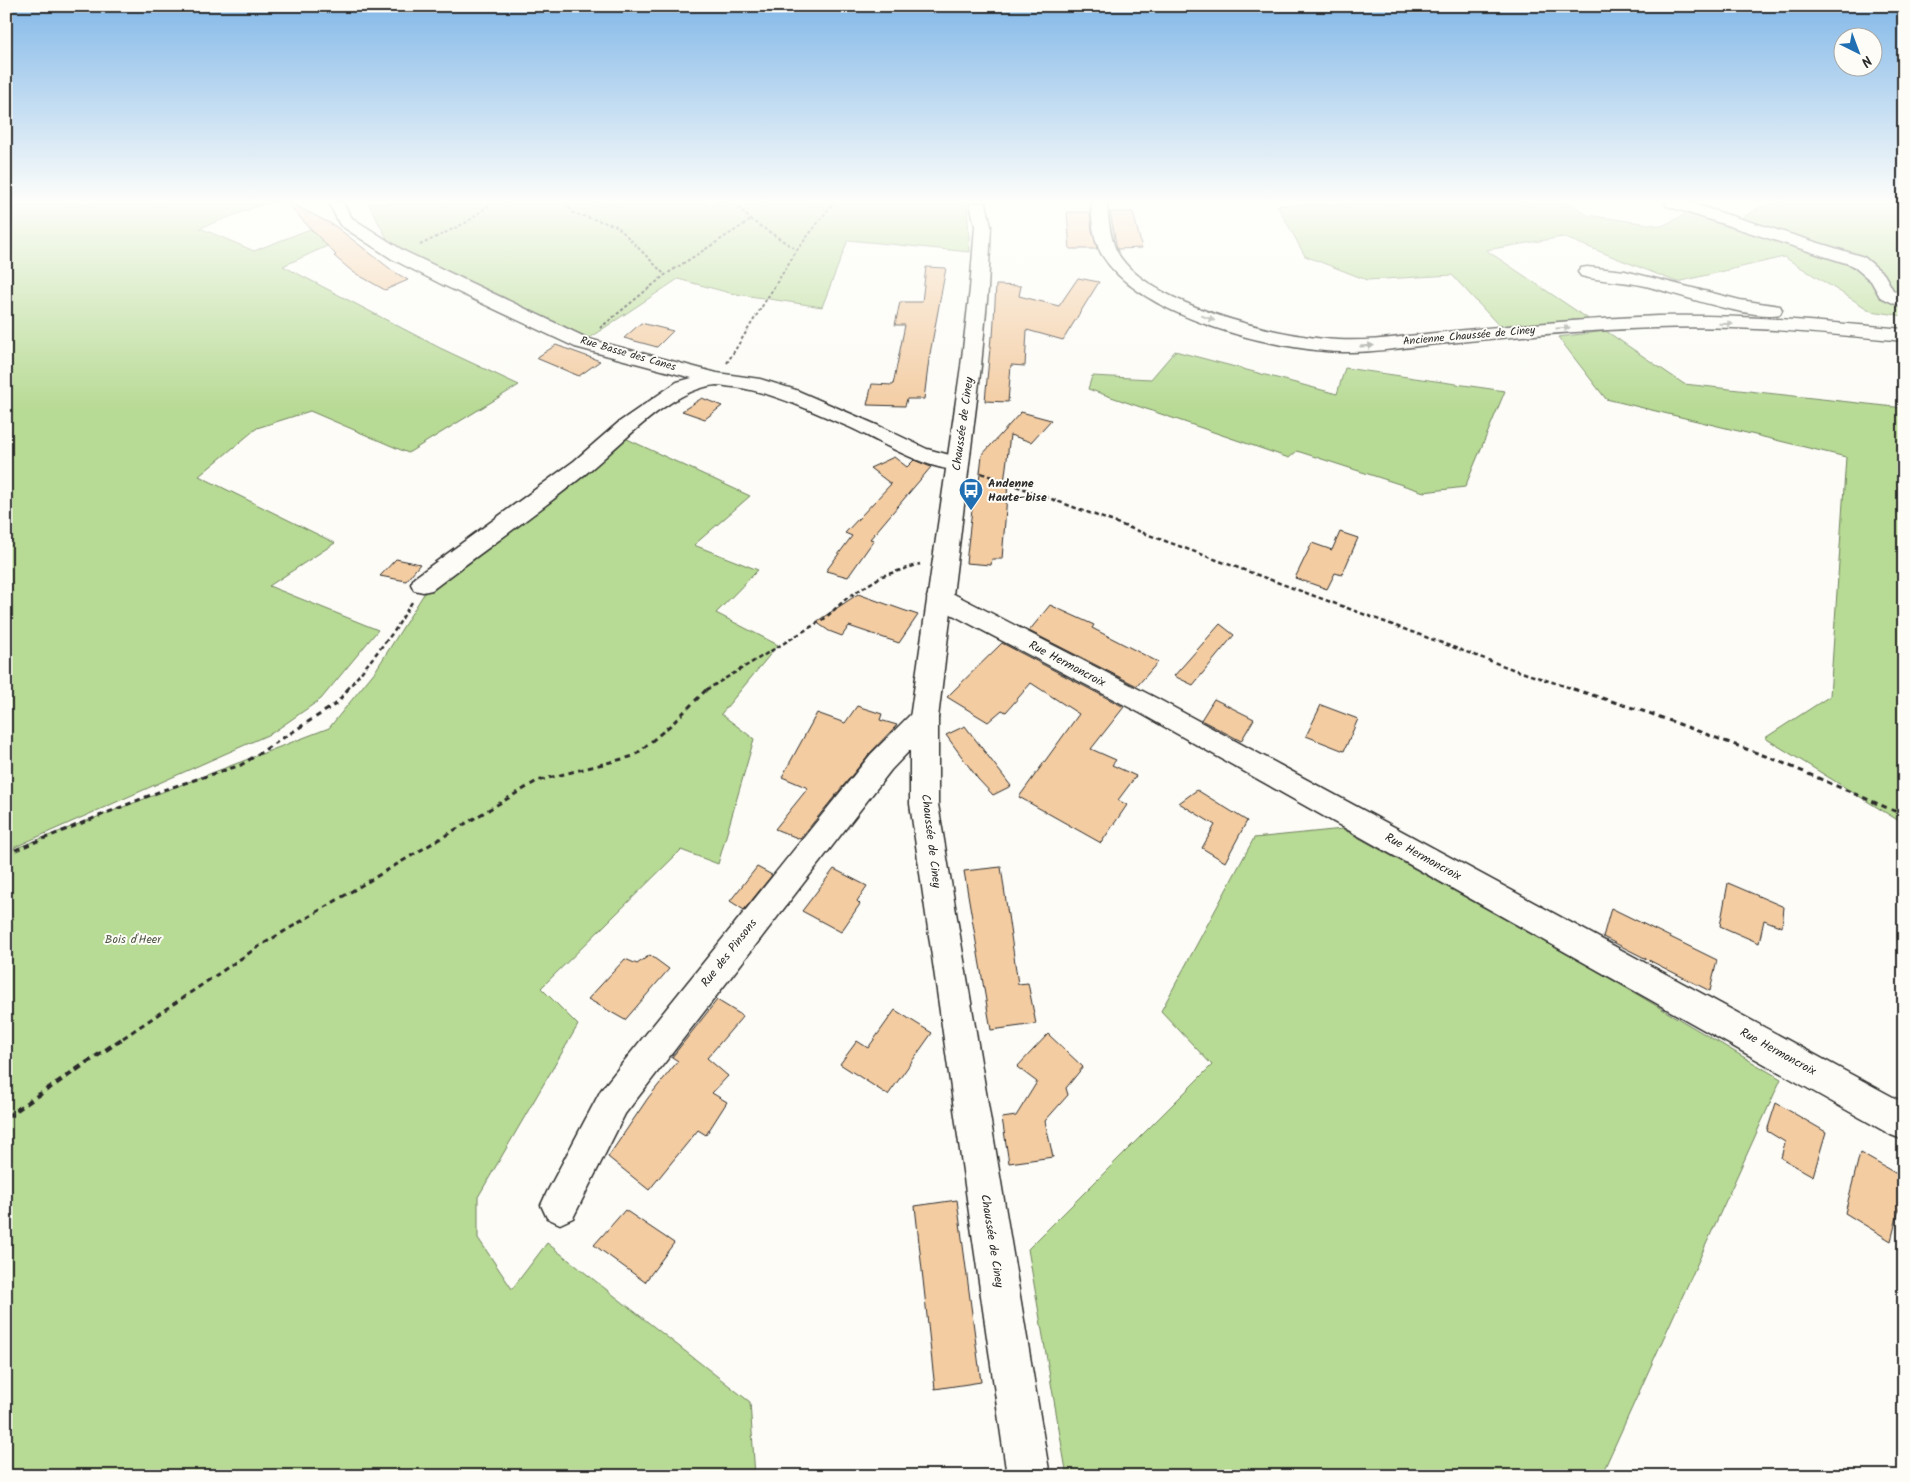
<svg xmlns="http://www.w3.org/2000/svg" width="1910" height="1482" font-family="Kalam,sans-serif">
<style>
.green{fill:#b7da94;stroke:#718260}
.building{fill:#f3cca2;stroke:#2b2b2b}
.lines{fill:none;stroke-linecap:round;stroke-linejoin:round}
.minor-casing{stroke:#2b2b2b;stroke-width:3}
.secondary-casing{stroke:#2b2b2b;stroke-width:3}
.path-far3{stroke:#2b2b2b;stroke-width:2;stroke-dasharray:3 2.5;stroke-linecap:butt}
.path-far2{stroke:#2b2b2b;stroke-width:2.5;stroke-dasharray:4.5 3;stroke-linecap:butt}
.path-far1{stroke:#2b2b2b;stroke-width:3;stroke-dasharray:5.5 4.5;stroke-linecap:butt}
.path{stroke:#2b2b2b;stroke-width:4.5;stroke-dasharray:7 5;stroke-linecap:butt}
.minor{fill:#fdfcf7;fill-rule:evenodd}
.secondary{fill:#fdfcf7;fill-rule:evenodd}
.oneway{fill:#9e9e9b}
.labels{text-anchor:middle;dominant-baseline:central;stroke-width:4;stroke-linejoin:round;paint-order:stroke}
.far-street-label{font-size:11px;fill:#2b2b2b;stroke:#fdfcf7}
.street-label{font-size:12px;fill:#2b2b2b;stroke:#fdfcf7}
.poi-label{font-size:12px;font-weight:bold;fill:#2b2b2b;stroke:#fdfcf7;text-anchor:start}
.park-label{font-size:12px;fill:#4e5745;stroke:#fdfcf7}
</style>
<rect width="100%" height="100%" fill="#fdfcf7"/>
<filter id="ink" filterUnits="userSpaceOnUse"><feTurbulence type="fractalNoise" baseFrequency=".02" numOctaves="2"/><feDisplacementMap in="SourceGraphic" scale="10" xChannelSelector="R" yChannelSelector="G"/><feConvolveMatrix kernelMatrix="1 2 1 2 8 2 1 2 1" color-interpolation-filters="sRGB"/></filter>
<g filter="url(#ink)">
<path class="green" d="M 6,203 L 275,203 L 264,204 L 200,228 L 254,251 L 310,229 L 334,243 L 283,266 L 440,348 L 519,385 L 408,453 L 310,411 L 257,428 L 199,476 L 335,543 L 269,586 L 378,630 L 321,699 L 272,733 L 6,851 Z
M 368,203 L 967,203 L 970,252 L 848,240 L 822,307 L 730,293 L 678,279 L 589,338 L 390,244 Z
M 1401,203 L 1570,203 L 1587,215 L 1662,226 L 1686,214 L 1729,225 L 1768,203 L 1904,203 L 1904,316 L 1871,311 L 1784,257 L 1677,282 L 1563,237 L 1486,250 L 1593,322 L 1503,330 L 1452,275 L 1367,280 L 1305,256 L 1277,205 Z
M 1606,331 L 1684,384 L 1904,408 L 1904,824 L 1765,738 L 1830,696 L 1846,457 L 1606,399 L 1558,337 Z
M 1175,351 L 1337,394 L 1345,368 L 1505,391 L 1465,487 L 1424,492 L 1297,451 L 1289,458 L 1088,389 L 1092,376 L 1151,379 Z
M 625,438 L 750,496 L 694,545 L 758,570 L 716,613 L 778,645 L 721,714 L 754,739 L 718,864 L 681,850 L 541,988 L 578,1025 L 478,1197 L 478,1238 L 512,1289 L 547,1243 L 750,1402 L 755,1476 L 6,1476 L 6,852 L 329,728 L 376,670 L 432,581 Z
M 1343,829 L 1594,969 L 1781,1079 L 1601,1476 L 1067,1476 L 1028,1249 L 1212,1065 L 1161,1011 L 1254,838 Z"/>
<path class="building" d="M 291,203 L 335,226 L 393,271 L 408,280 L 385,290 L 353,272 L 334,256 L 336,255 L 289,206 Z
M 1067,212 L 1090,212 L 1092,230 L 1097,249 L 1070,249 Z
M 1110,212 L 1133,212 L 1142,248 L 1117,249 Z
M 926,267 L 946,268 L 929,359 L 924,399 L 907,399 L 905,406 L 867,405 L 872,384 L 893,385 L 905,325 L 895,325 L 900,302 L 922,302 Z
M 1078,278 L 1099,282 L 1063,340 L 1027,330 L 1025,366 L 1011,365 L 1008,402 L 985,401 L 991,337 L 993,337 L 996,285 L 1021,286 L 1019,296 L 1059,306 Z
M 641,323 L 673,331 L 657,347 L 624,338 Z
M 556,345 L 600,361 L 579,376 L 536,358 Z
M 702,398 L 722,406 L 705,419 L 682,411 Z
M 1021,412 L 1051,420 L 1031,442 L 1010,435 L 1004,483 L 1008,483 L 1002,559 L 992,559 L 991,565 L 966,563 L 975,482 L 979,482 L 982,455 Z
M 894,457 L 907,467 L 914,460 L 931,467 L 870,539 L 874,540 L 848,577 L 826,571 L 852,536 L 845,533 L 891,484 L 870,468 Z
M 1340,532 L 1358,538 L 1342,575 L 1335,573 L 1327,589 L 1295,578 L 1312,543 L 1332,550 Z
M 396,559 L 420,564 L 406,581 L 380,576 Z
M 858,594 L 903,610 L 918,615 L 899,643 L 849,626 L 842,636 L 829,631 L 816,622 Z
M 1050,605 L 1094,625 L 1092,628 L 1158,662 L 1137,686 L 1029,631 Z
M 1220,624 L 1234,635 L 1193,685 L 1174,676 Z
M 1002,643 L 1124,707 L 1091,749 L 1116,760 L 1112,765 L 1136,776 L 1118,800 L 1127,805 L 1101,843 L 1019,797 L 1079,714 L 1031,683 L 1006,712 L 1002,710 L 988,722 L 947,697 Z
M 1214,699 L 1254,719 L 1241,741 L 1201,720 Z
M 1321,705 L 1358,719 L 1344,751 L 1306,736 Z
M 857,706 L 882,714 L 880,720 L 897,725 L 870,753 L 800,839 L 775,829 L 808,788 L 782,777 L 817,713 L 845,723 Z
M 965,726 L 1011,786 L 993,795 L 978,779 L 946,735 Z
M 1197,790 L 1247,821 L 1225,862 L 1202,848 L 1215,825 L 1179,803 Z
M 757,867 L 772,875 L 744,910 L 730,901 Z
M 1001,867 L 1018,984 L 1028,983 L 1036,1024 L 991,1030 L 964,871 Z
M 834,869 L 867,886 L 857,901 L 860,904 L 841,932 L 802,911 Z
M 1728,883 L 1784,907 L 1782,927 L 1764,920 L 1759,943 L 1720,926 Z
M 1611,908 L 1717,960 L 1710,991 L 1603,937 Z
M 650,955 L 669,969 L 625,1020 L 588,999 L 625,959 L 637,964 Z
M 717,1000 L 743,1016 L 707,1058 L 728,1076 L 712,1093 L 727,1102 L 706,1135 L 698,1130 L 649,1190 L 608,1157 L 648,1098 L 678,1061 L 672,1057 Z
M 895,1010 L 932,1033 L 888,1095 L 840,1064 L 857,1041 L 868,1048 Z
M 1048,1034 L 1083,1067 L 1066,1088 L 1068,1095 L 1045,1121 L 1053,1157 L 1009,1163 L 1002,1118 L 1016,1116 L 1037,1082 L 1017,1067 Z
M 1776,1103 L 1826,1132 L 1813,1176 L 1781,1158 L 1785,1142 L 1767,1131 Z
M 1860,1153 L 1904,1178 L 1904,1206 L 1900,1205 L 1891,1241 L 1845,1213 Z
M 957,1200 L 981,1382 L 935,1389 L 915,1206 Z
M 625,1210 L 674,1243 L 645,1282 L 594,1245 Z"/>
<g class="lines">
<defs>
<path id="minor" d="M 329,203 L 343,203 L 352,218 L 404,251 L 589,339 L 717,373 L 760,379 L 796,390 L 879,426 L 927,449 L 965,459 L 968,464 L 965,469 C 936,476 876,439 849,427 C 811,411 775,393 735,387 C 729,387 722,385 716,385 C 671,389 623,443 589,471 C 538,513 484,550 432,590 L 423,592 L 414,590 L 411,584 L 414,578 L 574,461 L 619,422 L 677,382 L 692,378 L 575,347 L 443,285 L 392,259 L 340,225 Z
M 1091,203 L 1107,203 C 1108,218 1110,236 1116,250 C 1144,305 1281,337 1338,340 C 1374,342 1410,335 1446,332 C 1516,325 1587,319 1658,316 C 1739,314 1822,322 1904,329 L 1904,341 C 1822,333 1738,325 1656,328 C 1586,330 1517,336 1448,343 C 1412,346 1377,353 1342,352 C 1273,350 1140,317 1102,255 C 1093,240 1092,220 1091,203 Z
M 1665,203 L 1690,203 L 1864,257 L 1884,274 L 1893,290 L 1904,295 L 1904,308 L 1880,297 L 1871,281 L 1852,265 L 1667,206 Z
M 1587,267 L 1625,271 L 1740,300 L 1780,306 L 1782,310 L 1780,314 C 1751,321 1673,292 1641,285 C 1621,281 1600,281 1581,276 L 1578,272 L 1581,268 Z
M 939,589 L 948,591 L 1158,699 L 1904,1103 L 1904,1140 L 1891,1135 L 1140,713 L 930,603 L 927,597 L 930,591 Z
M 924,708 L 934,711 L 938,718 L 934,725 L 891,770 L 625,1114 L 573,1218 L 560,1224 L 547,1218 L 541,1205 L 547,1192 L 601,1090 L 871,754 L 914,711 Z"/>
<path id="secondary" d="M 970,203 L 986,203 L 991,226 L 988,289 L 981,366 L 938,718 L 938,804 L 1050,1476 L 1007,1476 L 910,804 L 910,718 L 961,366 L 970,289 L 975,226 Z"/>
</defs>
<use href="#minor" class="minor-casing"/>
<use href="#secondary" class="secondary-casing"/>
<path class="path-far3" d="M 566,203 L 573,213 L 617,226 L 665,275
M 735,203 L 751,220 L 797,250
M 420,245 L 467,222 L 492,203
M 600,328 L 665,275 L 751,220
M 727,363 L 797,250 L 833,203"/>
<path class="path-far2" d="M 981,473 L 1515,670 L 1577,690
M 347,690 L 395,630 L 412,602
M 706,690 L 824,619 L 847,598 L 882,576 L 920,564"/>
<path class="path-far1" d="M 1573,689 L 1649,713 L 1776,760 L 1904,815
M 6,854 L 163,790 L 241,765 L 336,704 L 348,689
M 123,1038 L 258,947 L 537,781 L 634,756 L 672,724 L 707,689"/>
<path class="path" d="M 6,1117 L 125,1037"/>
<use href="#minor" class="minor"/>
<use href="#secondary" class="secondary"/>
</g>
<defs><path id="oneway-solid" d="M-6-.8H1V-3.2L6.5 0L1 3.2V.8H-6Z" transform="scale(1.25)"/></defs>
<g class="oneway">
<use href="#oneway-solid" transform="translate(1208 318) rotate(21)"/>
<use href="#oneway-solid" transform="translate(1726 324) rotate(2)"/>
<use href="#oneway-solid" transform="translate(1563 328) rotate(-4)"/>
<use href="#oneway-solid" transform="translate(1367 346) rotate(-3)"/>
</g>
</g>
<linearGradient id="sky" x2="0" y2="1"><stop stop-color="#83b8e8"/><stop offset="0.49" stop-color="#fefefb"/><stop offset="1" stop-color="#fefefb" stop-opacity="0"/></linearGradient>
<rect width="1910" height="411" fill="url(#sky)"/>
<defs>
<symbol id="bus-pin" viewBox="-11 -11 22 30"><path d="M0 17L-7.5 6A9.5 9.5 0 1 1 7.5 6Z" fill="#1f6fb2" stroke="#fdfcf7"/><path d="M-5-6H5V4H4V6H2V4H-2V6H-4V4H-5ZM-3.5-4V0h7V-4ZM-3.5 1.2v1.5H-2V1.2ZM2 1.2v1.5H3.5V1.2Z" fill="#fff"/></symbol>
</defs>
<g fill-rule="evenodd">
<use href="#bus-pin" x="957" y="476" width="28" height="38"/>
</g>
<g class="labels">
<g class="far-street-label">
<text transform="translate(1469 336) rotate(-5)">Ancienne Chaussée de Ciney</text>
<text transform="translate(628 354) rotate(16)">Rue Basse des Canes</text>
</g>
<g class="street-label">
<text transform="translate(963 424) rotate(-82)">Chaussée de Ciney</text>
<text transform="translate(1067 664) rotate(28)">Rue Hermoncroix</text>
<text transform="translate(931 841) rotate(83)">Chaussée de Ciney</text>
<text transform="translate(1423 857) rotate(29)">Rue Hermoncroix</text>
<text transform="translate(729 953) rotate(-52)">Rue des Pinsons</text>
<text transform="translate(1778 1052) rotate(29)">Rue Hermoncroix</text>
<text transform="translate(992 1241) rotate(81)">Chaussée de Ciney</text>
</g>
<g class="poi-label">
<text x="988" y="483">Andenne<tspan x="988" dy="14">Haute-bise</tspan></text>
</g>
<g class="park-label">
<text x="133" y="939">Bois d'Heer</text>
</g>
</g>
<rect width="1910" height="1482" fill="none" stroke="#fdfcf7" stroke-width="25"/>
<rect x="12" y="12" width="1885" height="1457" fill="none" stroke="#2b2b2b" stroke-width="2" filter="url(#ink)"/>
<g transform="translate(1858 52) rotate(138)"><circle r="24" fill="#fdfcf7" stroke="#a9a8a5"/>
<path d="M0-4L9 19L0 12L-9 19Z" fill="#1f6fb2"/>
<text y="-8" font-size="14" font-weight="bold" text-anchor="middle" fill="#2b2b2b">N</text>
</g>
</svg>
